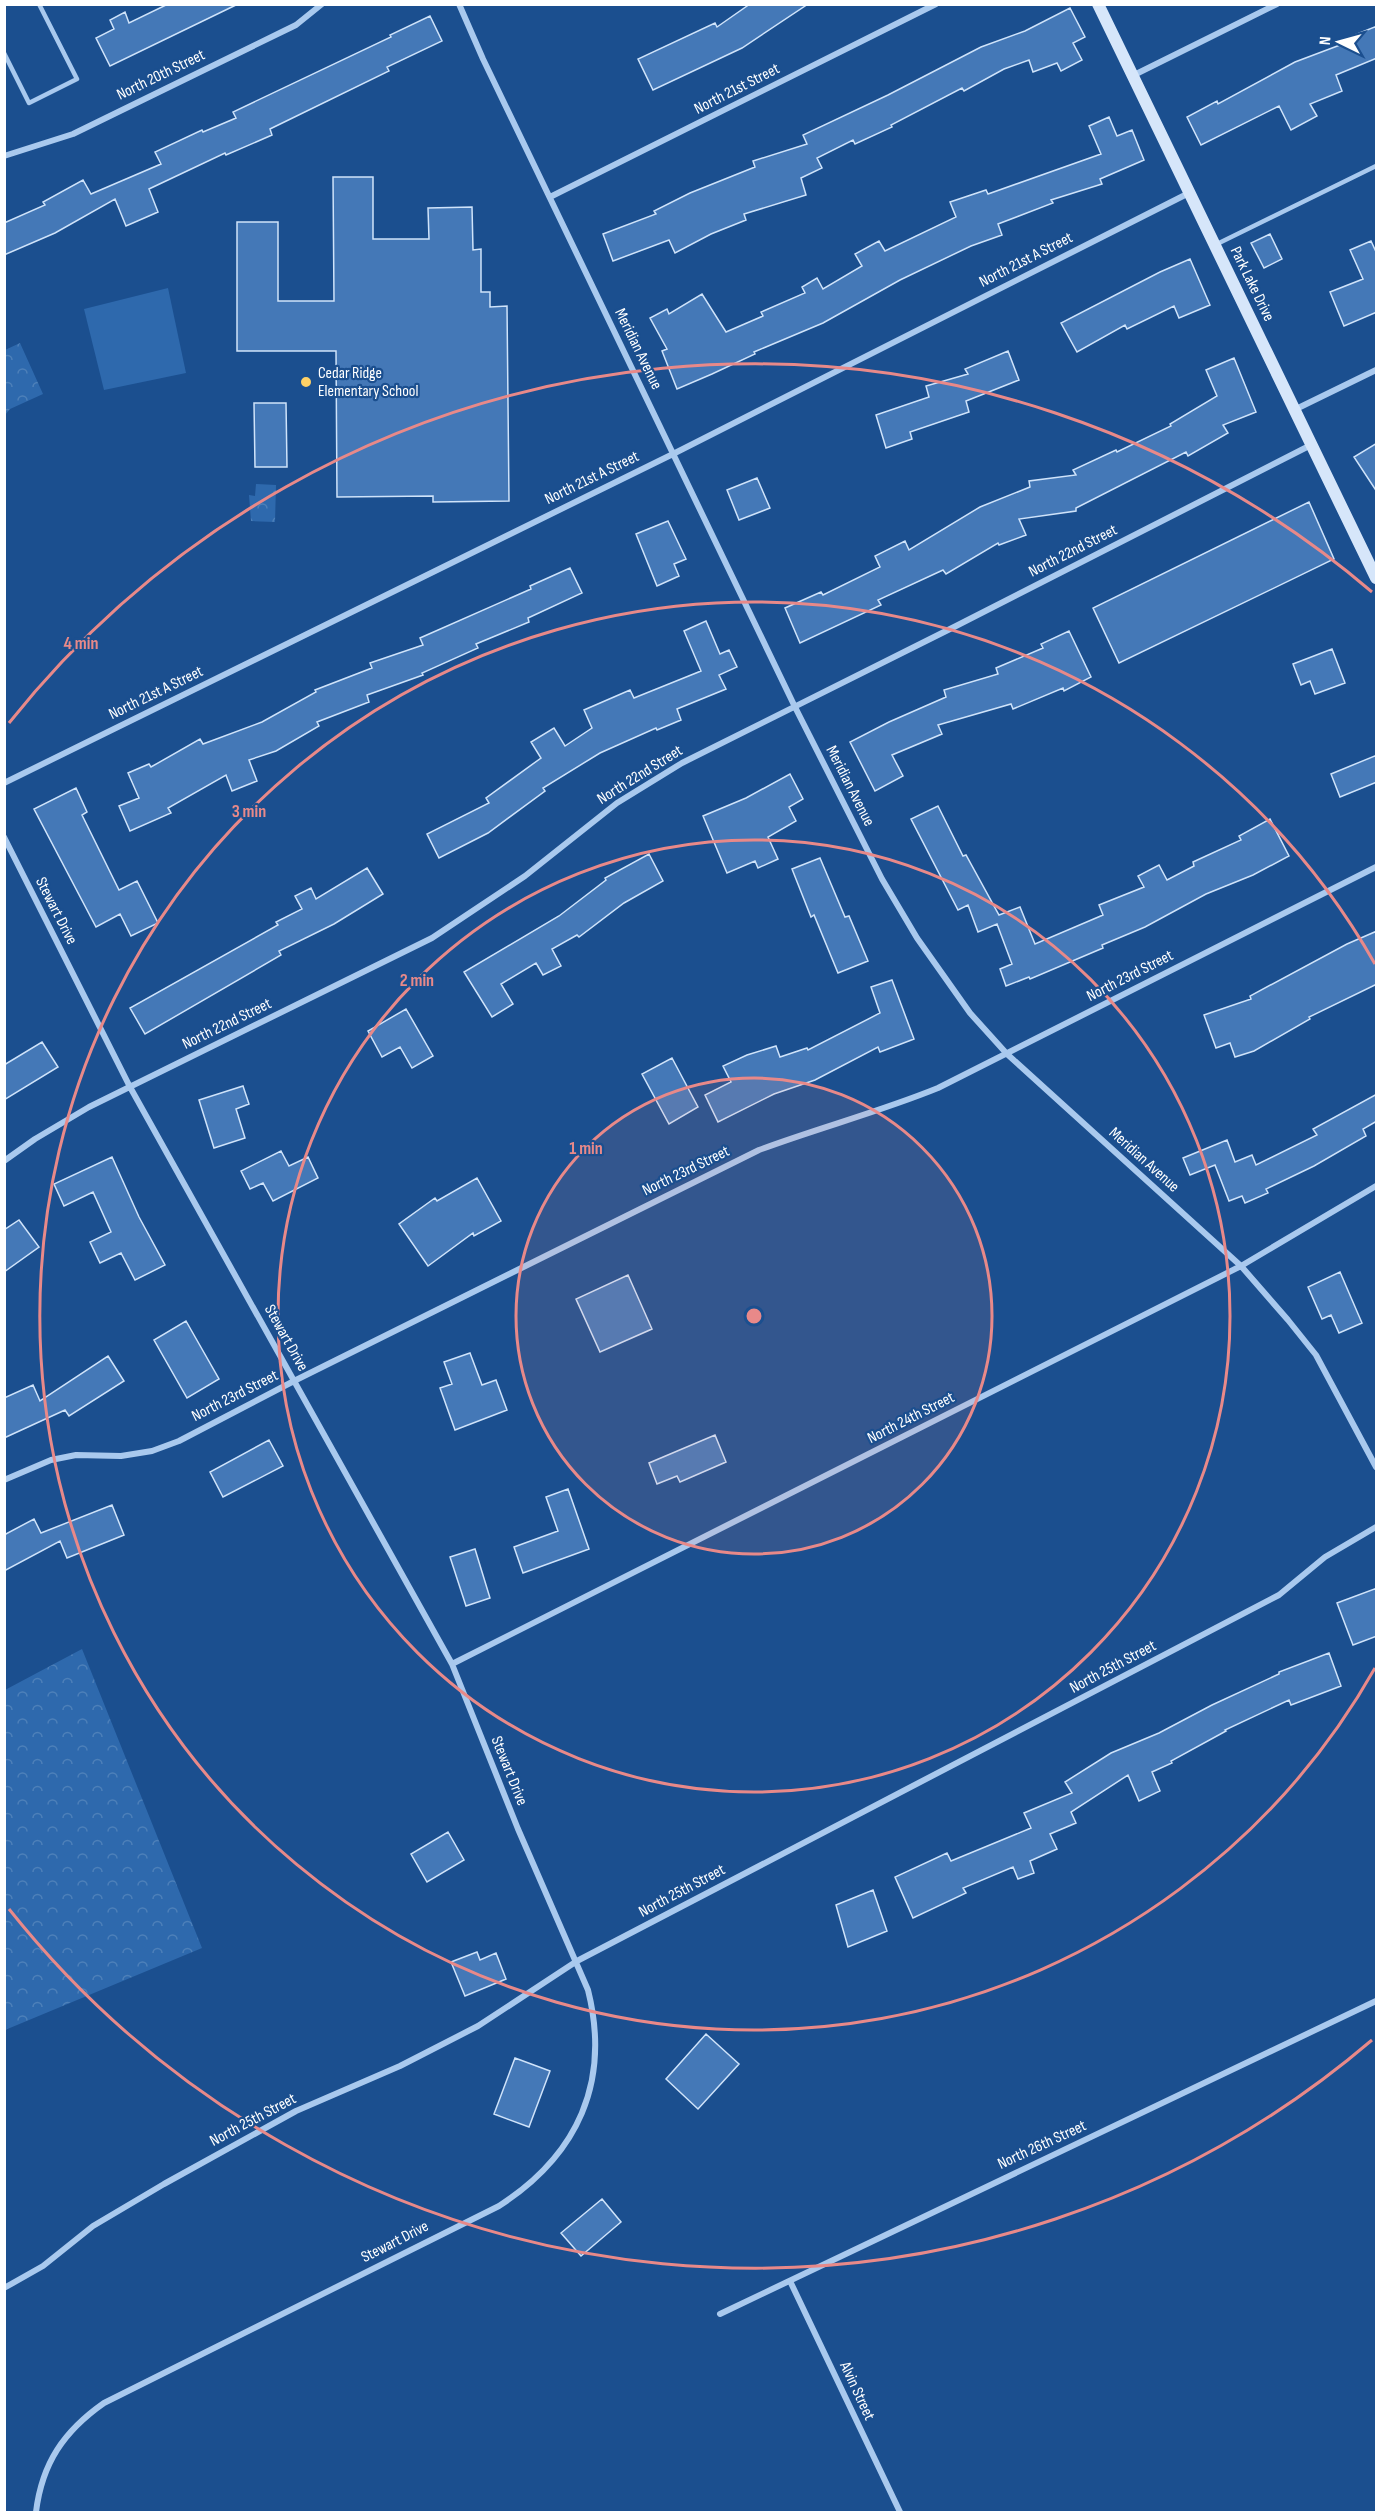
<svg xmlns="http://www.w3.org/2000/svg" width="1381" height="2517" font-family="'Sofia Sans Condensed',sans-serif">
<style>
.green{fill:#2e69ad}
.forest{fill:url(#forest-crowns)}
.building{fill:#4478b7;stroke:#cfe3fa;stroke-width:1.5}
.lines{fill:none;stroke-linecap:round;stroke-linejoin:round}
.lane{stroke:#a9c9ee;stroke-width:4.5}
.street{stroke:#a9c9ee;stroke-width:6}
.secondary{stroke:#d6e6fa;stroke-width:12}
.ring{fill:none;stroke:#e88989;stroke-width:3}
.poi-dot{fill:#ffd166;stroke:#1b4f8f;stroke-width:2}
.labels{text-anchor:middle;dominant-baseline:central;stroke-width:4.5;stroke-linejoin:round;paint-order:stroke}
.street-label{font-size:16px;fill:#fff;stroke:#1b4f8f}
.poi-label{font-size:16px;fill:#fff;stroke:#1b4f8f;text-anchor:start}
.centre{fill:#e88989;stroke:#1b4f8f;stroke-width:3}
.ring-label{font-size:18px;text-anchor:middle;font-weight:bold;fill:#e88989;stroke:#1b4f8f;stroke-width:4.5;stroke-linejoin:round;paint-order:stroke}
</style>
<defs>
<pattern id="forest-crowns" width="20" height="18" patternUnits="userSpaceOnUse" patternTransform="scale(1.5)"><rect width="20" height="18" fill="#2e69ad"/><path d="M2 6a3 3 0 1 1 6 0M12 15a3 3 0 1 1 6 0" fill="none" stroke="#4d80b9"/></pattern>
</defs>
<rect width="100%" height="100%" fill="#1b4f8f"/>
<path class="green" d="M 168,288 L 186,373 L 104,390 L 84,309 Z"/>
<path class="forest" d="M 20,343 L 43,394 L 10,409 L 5,415 L 5,350 Z
M 256,484 L 276,485 L 275,522 L 251,521 L 249,495 L 255,496 Z
M 82,1649 L 202,1948 L 5,2030 L 5,1690 Z"/>
<path class="building" d="M 168,4 L 238,4 L 110,66 L 96,38 L 114,29 L 110,20 L 125,12 L 129,23 Z
M 750,4 L 808,4 L 742,48 L 653,90 L 638,59 L 715,23 L 717,27 Z
M 1070,8 L 1085,37 L 1073,43 L 1082,60 L 1061,71 L 1057,63 L 1033,72 L 1029,60 L 1004,69 L 964,91 L 962,88 L 891,125 L 892,127 L 855,144 L 853,140 L 817,158 L 822,168 L 801,178 L 806,195 L 744,214 L 746,220 L 711,234 L 675,253 L 669,240 L 613,261 L 603,234 L 656,214 L 654,211 L 690,193 L 755,167 L 753,161 L 807,144 L 803,135 L 888,95 L 981,47 L 1025,31 Z
M 430,16 L 442,41 L 387,67 L 389,71 L 270,129 L 272,135 L 226,155 L 225,153 L 149,189 L 158,212 L 126,226 L 115,199 L 55,233 L 4,255 L 4,223 L 45,205 L 43,202 L 83,180 L 91,194 L 161,164 L 155,152 L 202,130 L 203,132 L 236,118 L 233,112 L 391,37 L 390,35 Z
M 1377,26 L 1377,58 L 1336,75 L 1342,91 L 1310,104 L 1317,116 L 1291,130 L 1279,106 L 1201,145 L 1187,117 L 1217,101 L 1218,104 L 1295,62 L 1348,42 L 1347,38 Z
M 1109,117 L 1117,136 L 1132,130 L 1144,160 L 1100,179 L 1102,184 L 1051,200 L 1053,203 L 998,224 L 1002,235 L 971,246 L 900,280 L 823,323 L 754,352 L 755,354 L 712,374 L 677,389 L 662,351 L 667,349 L 650,318 L 667,309 L 669,314 L 702,294 L 726,332 L 763,316 L 761,312 L 805,293 L 802,287 L 817,278 L 823,289 L 862,266 L 855,254 L 879,241 L 885,251 L 956,217 L 950,202 L 986,190 L 988,194 L 1101,154 L 1089,126 Z
M 333,177 L 373,177 L 373,239 L 429,239 L 428,208 L 472,207 L 473,250 L 481,249 L 481,292 L 490,292 L 490,307 L 507,306 L 509,501 L 433,502 L 433,496 L 337,497 L 336,351 L 237,351 L 237,222 L 278,222 L 278,301 L 334,301 Z
M 1270,234 L 1282,259 L 1264,268 L 1251,243 Z
M 1371,241 L 1377,254 L 1377,312 L 1344,326 L 1330,292 L 1363,279 L 1350,250 Z
M 1190,259 L 1210,305 L 1179,318 L 1174,306 L 1127,329 L 1125,325 L 1077,352 L 1061,323 L 1160,272 Z
M 1008,351 L 1019,380 L 966,401 L 969,412 L 910,432 L 912,439 L 886,448 L 876,415 L 929,397 L 926,386 L 968,374 L 965,369 Z
M 1234,358 L 1256,412 L 1223,425 L 1228,433 L 1188,456 L 1186,452 L 1076,508 L 1076,511 L 1019,519 L 1026,535 L 999,545 L 998,543 L 946,574 L 943,570 L 878,600 L 881,605 L 800,643 L 785,608 L 821,592 L 823,595 L 880,567 L 875,556 L 905,541 L 909,550 L 980,507 L 1030,487 L 1029,481 L 1076,475 L 1073,470 L 1116,450 L 1117,452 L 1171,426 L 1170,424 L 1217,396 L 1206,370 Z
M 254,403 L 286,403 L 287,467 L 255,467 Z
M 1377,443 L 1377,492 L 1354,457 Z
M 757,478 L 770,508 L 739,520 L 727,490 Z
M 1309,502 L 1334,559 L 1119,663 L 1093,608 Z
M 668,521 L 686,559 L 674,564 L 679,576 L 657,586 L 636,534 Z
M 570,568 L 582,593 L 528,618 L 529,622 L 476,644 L 478,648 L 422,673 L 423,675 L 367,695 L 369,702 L 317,722 L 319,726 L 276,751 L 249,760 L 257,781 L 232,791 L 226,775 L 168,808 L 171,813 L 130,831 L 119,806 L 139,798 L 128,773 L 149,764 L 151,767 L 200,739 L 203,744 L 262,722 L 316,692 L 315,690 L 372,668 L 370,663 L 423,645 L 420,638 L 531,589 L 530,586 Z
M 706,621 L 720,654 L 729,650 L 737,667 L 719,675 L 726,689 L 677,709 L 681,720 L 657,730 L 656,728 L 600,753 L 543,788 L 545,791 L 488,833 L 439,858 L 427,834 L 489,803 L 486,798 L 541,758 L 531,742 L 554,728 L 565,746 L 592,728 L 584,710 L 630,690 L 634,698 L 701,671 L 684,631 Z
M 1069,631 L 1091,677 L 1064,691 L 1063,688 L 1013,709 L 1011,704 L 938,725 L 942,734 L 892,755 L 903,776 L 875,791 L 850,742 L 889,722 L 946,697 L 944,690 L 998,674 L 996,668 L 1043,648 L 1041,644 Z
M 1332,649 L 1345,683 L 1315,694 L 1310,681 L 1301,685 L 1293,664 Z
M 1377,755 L 1377,782 L 1340,797 L 1331,774 Z
M 790,774 L 803,799 L 789,807 L 796,821 L 768,837 L 778,859 L 758,868 L 755,861 L 727,873 L 703,816 L 746,798 Z
M 76,788 L 87,812 L 82,815 L 119,890 L 137,881 L 158,923 L 131,936 L 120,914 L 96,927 L 34,809 Z
M 938,806 L 963,856 L 966,855 L 999,915 L 1020,907 L 1035,944 L 1103,915 L 1099,905 L 1144,887 L 1138,876 L 1159,865 L 1167,880 L 1194,866 L 1193,862 L 1241,840 L 1239,836 L 1270,819 L 1289,856 L 1253,875 L 1206,894 L 1145,927 L 1102,945 L 1103,948 L 1030,979 L 1029,977 L 1006,986 L 1000,969 L 1012,964 L 997,924 L 978,932 L 968,905 L 958,910 L 911,819 Z
M 649,854 L 663,881 L 624,903 L 579,937 L 577,935 L 552,949 L 561,966 L 543,975 L 536,963 L 501,984 L 513,1004 L 492,1017 L 464,972 L 559,916 L 606,880 L 605,878 Z
M 820,858 L 845,917 L 849,916 L 868,961 L 838,973 L 814,915 L 811,917 L 792,869 Z
M 367,868 L 383,894 L 334,924 L 279,951 L 281,955 L 145,1034 L 130,1008 L 278,925 L 276,922 L 302,909 L 295,896 L 311,888 L 316,899 Z
M 1377,931 L 1377,984 L 1309,1017 L 1310,1019 L 1254,1051 L 1235,1057 L 1230,1043 L 1216,1048 L 1204,1015 L 1251,999 L 1250,996 L 1347,944 Z
M 892,980 L 914,1039 L 880,1052 L 878,1047 L 815,1080 L 774,1094 L 718,1122 L 705,1095 L 731,1082 L 723,1066 L 747,1055 L 776,1046 L 780,1057 L 807,1048 L 808,1050 L 880,1013 L 871,987 Z
M 406,1009 L 433,1056 L 412,1068 L 400,1047 L 382,1057 L 368,1031 Z
M 42,1042 L 58,1067 L 4,1100 L 4,1065 Z
M 672,1058 L 698,1107 L 669,1124 L 642,1074 Z
M 243,1086 L 249,1104 L 236,1109 L 245,1138 L 214,1148 L 199,1100 Z
M 1377,1094 L 1377,1121 L 1363,1129 L 1366,1136 L 1314,1166 L 1266,1189 L 1268,1193 L 1245,1203 L 1242,1196 L 1229,1201 L 1215,1165 L 1190,1175 L 1183,1158 L 1227,1140 L 1235,1162 L 1252,1155 L 1256,1165 L 1317,1135 L 1313,1129 Z
M 281,1151 L 289,1166 L 308,1157 L 318,1178 L 273,1201 L 263,1183 L 250,1189 L 241,1171 Z
M 112,1157 L 139,1217 L 165,1265 L 135,1280 L 121,1253 L 100,1263 L 90,1242 L 111,1232 L 93,1192 L 64,1206 L 54,1184 Z
M 477,1178 L 501,1221 L 474,1236 L 473,1233 L 428,1266 L 399,1224 L 435,1198 L 437,1201 Z
M 19,1220 L 39,1247 L 4,1272 L 4,1230 Z
M 1340,1272 L 1362,1323 L 1339,1333 L 1331,1315 L 1322,1319 L 1308,1287 Z
M 628,1275 L 652,1329 L 600,1352 L 576,1299 Z
M 186,1321 L 219,1379 L 187,1398 L 154,1340 Z
M 470,1353 L 482,1385 L 496,1380 L 507,1410 L 455,1430 L 440,1388 L 452,1384 L 444,1362 Z
M 108,1356 L 124,1381 L 69,1416 L 65,1410 L 4,1438 L 4,1398 L 33,1385 L 40,1401 Z
M 715,1435 L 726,1462 L 680,1482 L 677,1476 L 657,1484 L 649,1463 Z
M 269,1440 L 283,1466 L 223,1497 L 210,1472 Z
M 568,1489 L 589,1549 L 523,1573 L 514,1547 L 558,1531 L 546,1497 Z
M 112,1505 L 124,1535 L 67,1558 L 60,1541 L 4,1571 L 4,1535 L 34,1519 L 41,1533 Z
M 475,1549 L 490,1598 L 466,1606 L 450,1557 Z
M 1377,1588 L 1377,1636 L 1353,1645 L 1337,1603 Z
M 1329,1653 L 1341,1686 L 1291,1705 L 1289,1700 L 1225,1730 L 1226,1731 L 1171,1761 L 1172,1763 L 1152,1772 L 1160,1791 L 1139,1801 L 1128,1775 L 1071,1812 L 1076,1823 L 1050,1834 L 1057,1849 L 1030,1861 L 1034,1873 L 1018,1879 L 1013,1867 L 963,1888 L 966,1893 L 913,1918 L 895,1877 L 947,1853 L 951,1861 L 1031,1828 L 1024,1813 L 1072,1793 L 1065,1782 L 1111,1753 L 1159,1733 L 1212,1705 L 1279,1674 L 1279,1672 Z
M 448,1832 L 464,1860 L 427,1882 L 411,1854 Z
M 873,1890 L 887,1931 L 848,1947 L 836,1905 Z
M 477,1952 L 480,1960 L 496,1953 L 506,1979 L 465,1996 L 451,1962 Z
M 706,2034 L 739,2064 L 698,2109 L 666,2079 Z
M 515,2058 L 550,2071 L 529,2127 L 494,2114 Z
M 602,2199 L 621,2222 L 581,2256 L 561,2233 Z"/>
<g class="lines">
<path class="lane" d="M 4,53 L 29,103 L 77,79 L 39,4
M 1217,244 L 1376,166"/>
<path class="street" d="M 459,4 L 483,59 L 795,707 L 882,879 L 917,938 L 970,1013 L 1007,1054 L 1241,1266 L 1288,1320 L 1316,1355 L 1376,1467
M 1132,76 L 1277,4
M 4,156 L 73,134 L 296,25 L 322,4
M 550,197 L 936,4
M 1294,410 L 1376,370
M 4,783 L 673,454 L 1189,193
M 4,837 L 130,1087 L 452,1664 L 518,1829 L 588,1990 C 611,2082 578,2155 499,2206 L 104,2403 C 64,2431 42,2463 36,2512
M 4,1161 L 35,1139 L 89,1107 L 432,938 L 525,876 L 617,803 L 682,763 L 956,626 L 1311,445
M 4,1480 L 51,1460 L 76,1455 L 121,1456 L 152,1451 L 179,1441 L 294,1381 L 759,1150 C 818,1128 879,1112 938,1088 L 1376,867
M 452,1664 L 1241,1266 L 1376,1186
M 790,2281 L 900,2512
M 4,2288 L 43,2266 L 93,2226 L 164,2184 L 296,2111 L 400,2066 L 478,2026 L 577,1961 L 1279,1595 L 1325,1557 L 1376,1527
M 720,2314 L 1376,2001"/>
<path class="secondary" d="M 1098,4 L 1376,578"/>
</g>
<circle cx="754" cy="1316" r="238" fill="#e88989" fill-opacity=".12"/>
<g class="ring">
<circle cx="754" cy="1316" r="238"/>
<circle cx="754" cy="1316" r="476"/>
<path d="M1375 1668A714 714 0 1 1 1375 964"/>
<path d="M1372 2040A952 952 0 0 1 9 1909M9 723A952 952 0 0 1 1372 592"/>
</g>
<circle class="poi-dot" cx="306" cy="382" r="6"/>
<g class="labels">
<g class="street-label">
<text transform="translate(161 75) rotate(-26)">North 20th Street</text>
<text transform="translate(737 89) rotate(-27)">North 21st Street</text>
<text transform="translate(1026 260) rotate(-27)">North 21st A Street</text>
<text transform="translate(1252 284) rotate(64)">Park Lake Drive</text>
<text transform="translate(638 349) rotate(64)">Meridian Avenue</text>
<text transform="translate(592 478) rotate(-26)">North 21st A Street</text>
<text transform="translate(1073 551) rotate(-27)">North 22nd Street</text>
<text transform="translate(156 693) rotate(-26)">North 21st A Street</text>
<text transform="translate(640 775) rotate(-32)">North 22nd Street</text>
<text transform="translate(850 786) rotate(63)">Meridian Avenue</text>
<text transform="translate(56 911) rotate(63)">Stewart Drive</text>
<text transform="translate(1130 976) rotate(-27)">North 23rd Street</text>
<text transform="translate(227 1024) rotate(-26)">North 22nd Street</text>
<text transform="translate(1144 1160) rotate(42)">Meridian Avenue</text>
<text transform="translate(686 1171) rotate(-26)">North 23rd Street</text>
<text transform="translate(286 1338) rotate(61)">Stewart Drive</text>
<text transform="translate(235 1396) rotate(-27)">North 23rd Street</text>
<text transform="translate(911 1418) rotate(-27)">North 24th Street</text>
<text transform="translate(1113 1667) rotate(-28)">North 25th Street</text>
<text transform="translate(509 1771) rotate(68)">Stewart Drive</text>
<text transform="translate(682 1891) rotate(-28)">North 25th Street</text>
<text transform="translate(253 2120) rotate(-28)">North 25th Street</text>
<text transform="translate(1042 2145) rotate(-25)">North 26th Street</text>
<text transform="translate(395 2242) rotate(-27)">Stewart Drive</text>
<text transform="translate(857 2391) rotate(65)">Alvin Street</text>
</g>
<g class="poi-label">
<text x="318" y="373">Cedar Ridge<tspan x="318" dy="18">Elementary School</tspan></text>
</g>
</g>
<circle cx="754" cy="1316" r="9" class="centre"/>
<g class="ring-label">
<text x="81" y="649">4 min</text>
<text x="249" y="817">3 min</text>
<text x="417" y="986">2 min</text>
<text x="586" y="1154">1 min</text>
</g>
<rect width="1381" height="2517" fill="none" stroke="#ffffff" stroke-width="12"/>
<g transform="translate(1339 42) rotate(275)" stroke="#1b4f8f" stroke-width="4.5" paint-order="stroke">
<path d="M0-4.5L10 22L0 15L-10 22Z" fill="#ffffff"/>
<text y="-9" font-size="16" font-weight="bold" text-anchor="middle" fill="#ffffff">N</text>
</g>
</svg>
